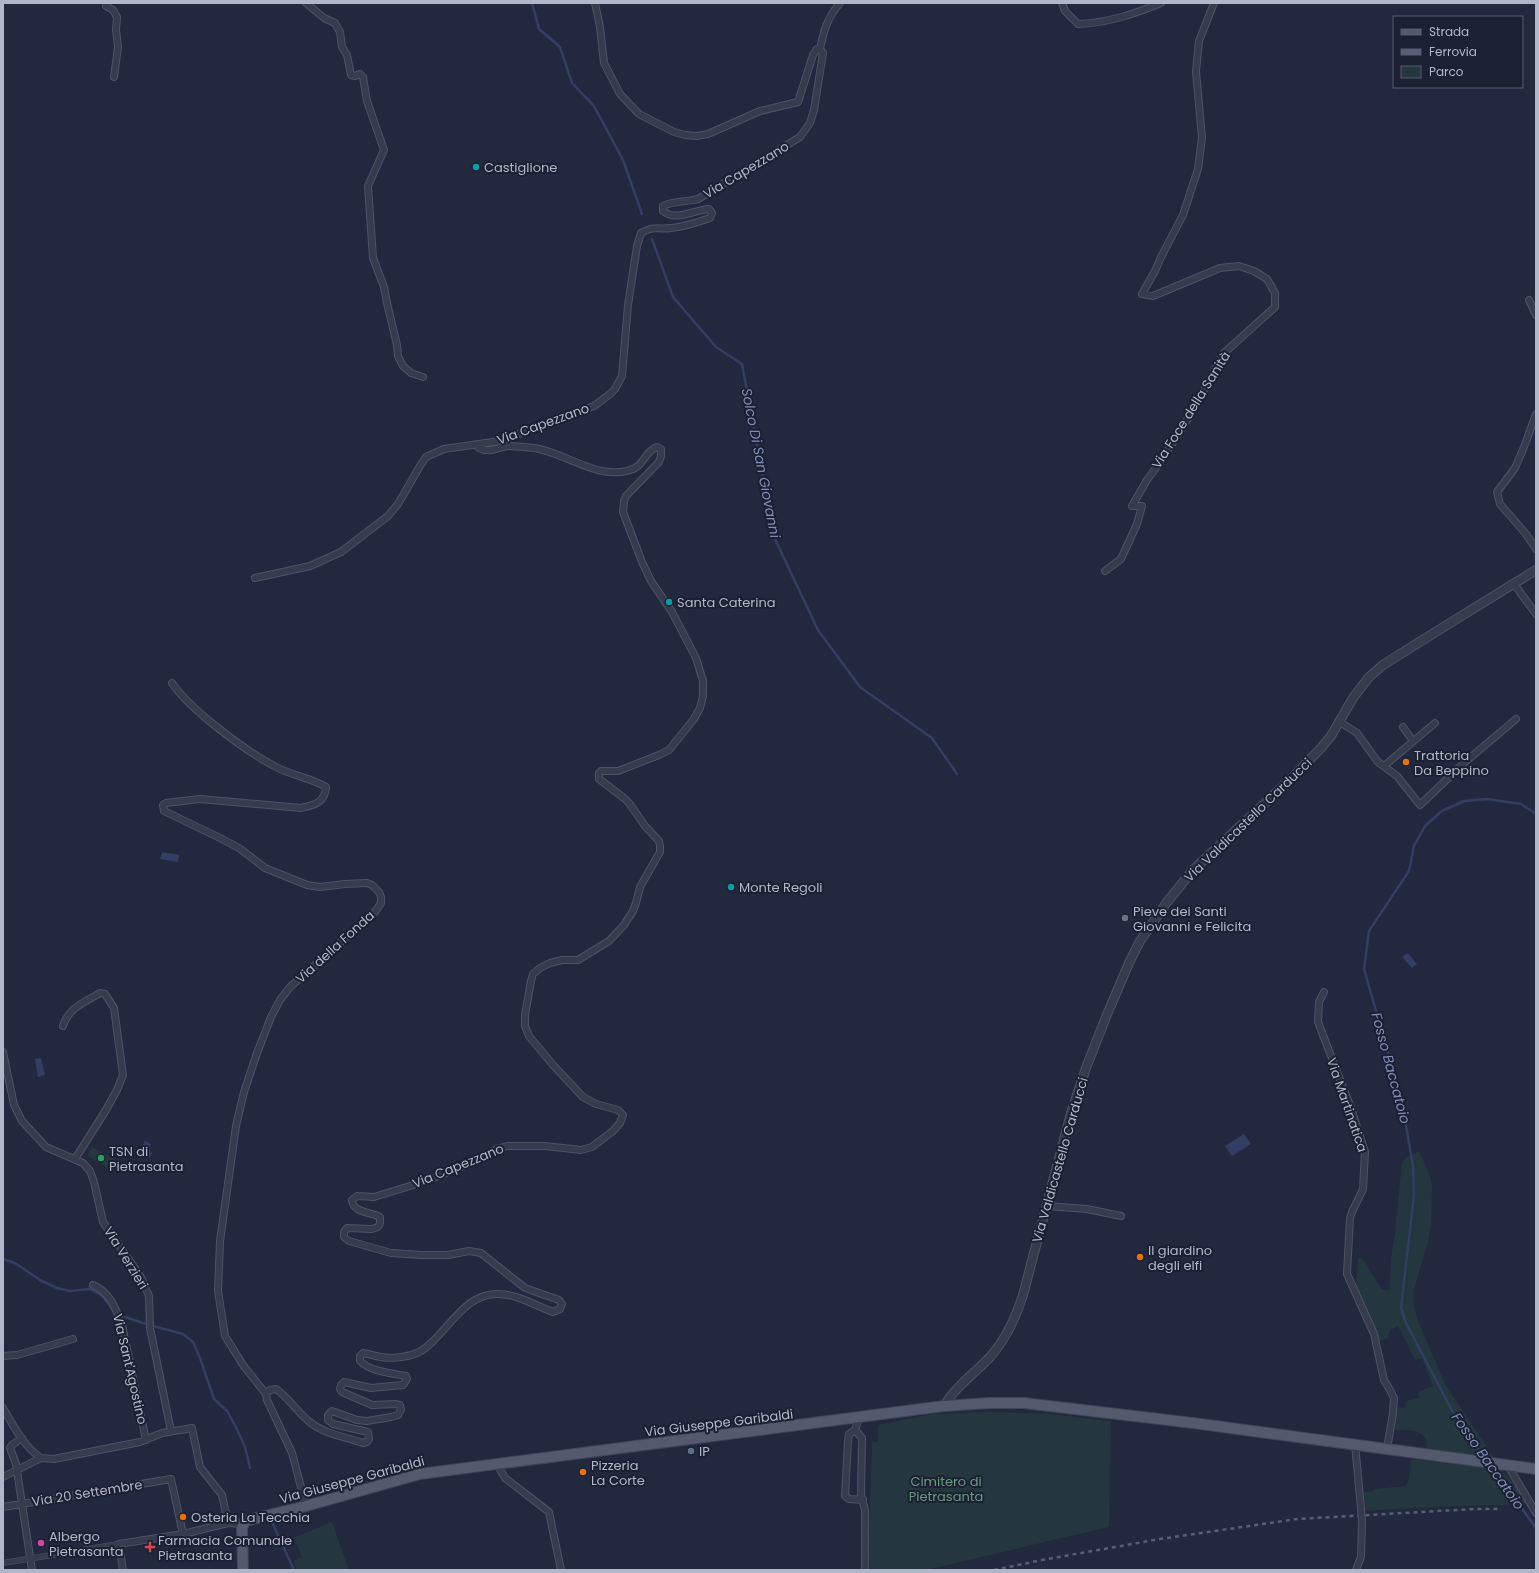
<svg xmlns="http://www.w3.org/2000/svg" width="1539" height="1573" font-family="Poppins,sans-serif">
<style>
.green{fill:#24373f}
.water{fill:#333e64}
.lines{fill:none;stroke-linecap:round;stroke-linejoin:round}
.stream{stroke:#333e64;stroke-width:2.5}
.pedestrian-casing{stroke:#4e5366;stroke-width:6}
.minor-casing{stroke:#4e5366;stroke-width:8}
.tertiary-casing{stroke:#4e5366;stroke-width:10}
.primary-casing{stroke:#3f4457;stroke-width:12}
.pedestrian{stroke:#363b4e;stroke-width:5}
.minor{stroke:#363b4e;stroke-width:6}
.tertiary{stroke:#363b4e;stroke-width:8}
.primary{stroke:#545a6e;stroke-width:10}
.rail{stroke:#585e76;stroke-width:2.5;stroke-dasharray:4 4;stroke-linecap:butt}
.minor-bridge-casing{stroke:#4e5366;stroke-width:8;stroke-linecap:butt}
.minor-bridge{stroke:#363b4e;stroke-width:6}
.culture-dot{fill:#0f9aa8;stroke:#1b2033;stroke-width:1.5}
.food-dot{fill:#e8710a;stroke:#1b2033;stroke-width:1.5}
.worship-dot{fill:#6b7280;stroke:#1b2033;stroke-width:1.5}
.leisure-dot{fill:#2e9e5b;stroke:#1b2033;stroke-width:1.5}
.service-dot{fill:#5c6f8a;stroke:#1b2033;stroke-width:1.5}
.hotel-dot{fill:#d1479c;stroke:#1b2033;stroke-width:1.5}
.health-dot{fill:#e0444e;stroke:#1b2033;stroke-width:1.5}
.labels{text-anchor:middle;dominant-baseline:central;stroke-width:4;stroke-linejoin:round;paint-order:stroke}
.poi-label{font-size:13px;fill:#b2b6c9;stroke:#1b2033;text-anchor:start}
.street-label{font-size:13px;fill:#b2b6c9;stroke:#1b2033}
.park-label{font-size:13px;fill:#689c7e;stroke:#1b2033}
.water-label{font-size:14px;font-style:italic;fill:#808cb7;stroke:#1b2033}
</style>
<rect width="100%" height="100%" fill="#22283e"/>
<path class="green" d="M 92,1147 L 115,1159 L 110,1169 L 87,1156 Z
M 1419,1151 L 1430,1176 L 1432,1186 L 1431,1225 L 1428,1242 L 1414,1289 L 1414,1306 L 1418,1321 L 1446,1386 L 1493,1456 L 1493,1458 L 1491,1459 L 1427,1451 L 1426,1439 C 1419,1428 1406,1431 1394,1430 L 1398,1407 L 1405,1408 L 1406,1401 L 1419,1398 L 1418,1392 L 1433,1386 L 1422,1358 L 1416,1360 L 1414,1358 L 1398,1326 L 1390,1330 L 1388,1338 L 1379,1341 L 1356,1291 L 1358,1259 L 1360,1258 L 1363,1259 L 1382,1290 L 1390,1289 L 1391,1258 L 1395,1233 L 1402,1162 L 1406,1157 Z
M 986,1412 L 1050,1414 L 1111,1421 L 1109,1527 L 926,1570 L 870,1570 L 869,1540 L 872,1442 L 878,1442 L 878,1425 L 932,1414 Z
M 1411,1459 L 1499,1470 C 1512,1476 1519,1492 1527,1504 L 1431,1507 L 1365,1511 L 1364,1492 L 1374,1491 L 1374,1489 L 1406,1486 L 1409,1479 Z
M 332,1522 L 349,1570 L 297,1570 L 293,1561 L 302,1557 L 293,1538 Z"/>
<path class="water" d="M 162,852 L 179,855 L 178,862 L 160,859 Z
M 1408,953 L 1417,964 L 1412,968 L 1402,957 Z
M 41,1058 L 45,1075 L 38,1077 L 35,1059 Z
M 1244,1134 L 1251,1144 L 1232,1156 L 1225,1146 Z
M 145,1141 L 151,1144 L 149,1149 L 152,1153 L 150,1157 C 145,1159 141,1157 139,1151 Z"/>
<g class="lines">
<path class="stream" d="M 532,3 L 539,29 L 560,47 L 572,83 L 594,106 L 623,160 L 642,214
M 652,239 L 673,297 L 716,347 L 742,364 L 774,537 L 818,630 L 860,687 L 932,738 L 957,774
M 3,1259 L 15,1263 L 40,1280 L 57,1288 L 70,1291 L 90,1289 L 101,1295 L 112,1308
M 125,1317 L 146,1324
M 153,1326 L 183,1334 L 193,1342 L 200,1358 L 214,1399 L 227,1411 L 236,1427 L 245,1447 L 250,1468
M 1485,1458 L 1458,1422 L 1406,1323 L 1401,1308 L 1414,1195 L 1413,1166 L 1402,1102 L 1364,969 L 1369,931 L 1409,871 L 1414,846 L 1425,826 L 1442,811 L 1464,801 L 1487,799 L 1521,804 L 1536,814
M 1491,1466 L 1536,1528
M 271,1520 L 294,1570"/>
<defs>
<path id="pedestrian" d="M 3,1563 L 119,1544"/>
<path id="minor" d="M 107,3 L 106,6 L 113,10 L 117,17 L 116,30 L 118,47 L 114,77
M 306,3 L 324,18 L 335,23 L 340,32 L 342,47 L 347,55 L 351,75 L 355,76 L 360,74 L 363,77 L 367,101 L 384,150 L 368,186 L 373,258 L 384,287 L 387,303 L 397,345 L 398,356 L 403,366 L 411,373 L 423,377
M 1062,3 L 1065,11 L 1078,24 C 1108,23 1134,14 1161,3
M 820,49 C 824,30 827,18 840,3
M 1529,300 L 1536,315
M 1536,414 L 1524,447 L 1515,468 L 1497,492 L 1500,504 L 1526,534 L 1536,549
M 1105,571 L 1121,559 L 1137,524 L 1142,506 L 1132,506 L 1147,480 L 1161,461 L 1194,409 L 1224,353 L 1275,307 L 1275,293 L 1267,279 L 1254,271 L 1239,266 L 1220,268 L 1153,296 L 1142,294 L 1155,271 L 1161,257 L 1183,215 L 1198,169 L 1202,138 L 1196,71 L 1199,41 L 1214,3
M 255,578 L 310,566 L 341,552 L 388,516 L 398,504 L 420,466 L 426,457 L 444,449 L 479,444
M 1514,584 L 1536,614
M 172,683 C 190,710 248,753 278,768 C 294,776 311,778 326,787 C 325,803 314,805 301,808 L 200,799 L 166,803 L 163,805 L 164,811 L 218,837 L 239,848 L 265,868 L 307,885 L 320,887 L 345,884 L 367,883 L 372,885 L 379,892 L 381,897 L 381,903 L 375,912 L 290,987 L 280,1000 L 271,1017 L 257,1053 L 244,1092 L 236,1126 L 220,1241 L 218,1291 L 225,1336 L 243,1365 L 266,1394
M 1340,722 L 1357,733 L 1378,762 L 1397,776 L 1420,805 L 1464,763 L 1516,719
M 1403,727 L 1413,741
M 1384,766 L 1435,723
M 1324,992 L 1319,1002 L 1318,1022 L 1351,1108 L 1365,1152 L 1363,1189 L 1352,1212 L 1350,1218 L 1347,1274 L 1374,1334 L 1384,1380 L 1390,1390 L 1394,1398 L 1393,1413 L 1387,1449
M 63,1026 C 68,1008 85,1002 100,993 L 105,994 L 114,1008 L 123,1075 L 117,1090 L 106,1110 L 75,1159
M 3,1052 L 14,1105 L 22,1121 L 46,1147 L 83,1163 L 90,1171 L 94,1182 L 103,1222 L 141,1277 L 149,1296 L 150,1328 L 171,1431
M 1047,1206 L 1087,1209 L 1121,1216
M 93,1285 C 110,1292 116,1309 122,1325 L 146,1440
M 3,1356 L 17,1355 L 73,1339
M 3,1408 C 13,1425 24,1447 41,1458
M 859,1417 L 855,1430 L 849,1434 L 848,1441 L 845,1496 L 849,1499 L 863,1500
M 855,1430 L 862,1438 L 861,1495 L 865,1510 L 865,1570
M 22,1438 L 12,1445 L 10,1448 L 16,1464 L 32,1570
M 1355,1444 L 1361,1508
M 497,1464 L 505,1478 L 549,1512 L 561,1570
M 1507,1464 L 1536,1513
M 3,1477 L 41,1458 L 54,1459 L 140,1442 L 162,1433 L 192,1428 L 200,1467 L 222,1495 L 228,1523
M 306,1506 L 292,1453 L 267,1400 L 266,1394 L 270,1390 L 276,1389 C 289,1398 298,1413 311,1423 C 325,1434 346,1437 363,1443 L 367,1442 L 369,1439 L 368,1432 L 333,1424 L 328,1420 L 328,1415 L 332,1411 L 357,1420 L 367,1421 L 391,1417 L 398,1415 L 401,1410 L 400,1405 L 395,1404 L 372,1405 L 342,1392 L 340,1389 L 341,1385 L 344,1382 L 371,1388 L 403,1385 L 407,1379 L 406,1376 C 391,1373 371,1372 360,1361 L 360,1356 L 363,1353 C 369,1354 375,1356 381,1357 C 391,1359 408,1357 417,1353 C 425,1350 430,1344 436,1338 C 454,1320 470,1293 498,1294 C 517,1294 536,1306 553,1312 L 560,1309 L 562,1304 L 559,1300 L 525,1288 L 481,1253 L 469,1251 L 448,1255 L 421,1255 L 391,1253 L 349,1241 L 344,1237 L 344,1232 L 347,1228 L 372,1229 L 378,1227 L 380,1223 L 380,1217 C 371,1212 353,1213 352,1200 L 357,1196 L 374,1197 L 423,1182 L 474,1162 L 497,1149 L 507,1146 L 545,1146 L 581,1150 L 592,1147 L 613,1131 L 620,1123 L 623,1115 L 618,1110 L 596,1104 L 583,1097 L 553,1065 L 529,1036 L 525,1026 L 525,1015 L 531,981 L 533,974 L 540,968 L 550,963 L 562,960 L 578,960 L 609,941 L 624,925 L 633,911 L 636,903 L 640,887 L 660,852 L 660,846 L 659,841 L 645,826 L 629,803 L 624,798 L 599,779 L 599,773 L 601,771 L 618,771 L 659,755 L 669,750 L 694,719 L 700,708 L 703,696 L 703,681 L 696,658 L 672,612 L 651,581 L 642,562 L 623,512 L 624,501 L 626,496 L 659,462 L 661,456 L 661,449 L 657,447 C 642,453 646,467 627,471 C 596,478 568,455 539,449 C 530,447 520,447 511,446 C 500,446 490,454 479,448 L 479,444 L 500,441 L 594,406 L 610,394 L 615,389 L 622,376 L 628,305 L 637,246 L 641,233 C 655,225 657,230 671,228 C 684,227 698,222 710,218 L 712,213 L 709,209 C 694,210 676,222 663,211 L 663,206 C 673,201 687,202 698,199 L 800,137 L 810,123 L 814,110 L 823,53 L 820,49 L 817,49 L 813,55 L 798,102 L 760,111 L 708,134 L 697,136 L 685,135 L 674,132 L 639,114 L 620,94 L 604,63 L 600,27 L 595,3
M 3,1507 L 171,1479 L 183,1534
M 123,1570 L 119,1544 L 183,1534 L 228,1523 L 243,1524
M 1356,1570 L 1361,1557 L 1362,1523"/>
<path id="tertiary" d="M 944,1406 C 955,1387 975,1373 990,1357 C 1006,1339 1016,1317 1023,1295 L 1071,1113 L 1086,1068 L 1106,1017 L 1129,963 L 1140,941 L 1167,902 L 1193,870 L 1293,777 L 1321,748 L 1331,736 L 1353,698 L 1369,677 L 1383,665 L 1421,641 L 1536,570"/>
<path id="primary" d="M 243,1570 L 242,1528 L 245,1521 L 306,1506 L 420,1474 L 944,1406 L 989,1403 L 1024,1403 L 1193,1423 L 1536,1469"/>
</defs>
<use href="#pedestrian" class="pedestrian-casing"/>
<use href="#minor" class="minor-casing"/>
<use href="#tertiary" class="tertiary-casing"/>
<use href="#primary" class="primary-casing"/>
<use href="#pedestrian" class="pedestrian"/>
<use href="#minor" class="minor"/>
<use href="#tertiary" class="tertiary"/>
<use href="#primary" class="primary"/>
<path class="rail" d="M 994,1570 L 1042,1560 L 1160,1539 L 1297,1519 L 1474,1509 L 1500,1509"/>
<defs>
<path id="minor-bridge" d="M 1361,1508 L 1362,1523"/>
</defs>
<use href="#minor-bridge" class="minor-bridge-casing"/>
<use href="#minor-bridge" class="minor-bridge"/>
</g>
<g class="culture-dot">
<circle cx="476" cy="167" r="4"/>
<circle cx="669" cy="602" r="4"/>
<circle cx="731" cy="887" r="4"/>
</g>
<g class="food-dot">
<circle cx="1406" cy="762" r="4"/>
<circle cx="1140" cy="1257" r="4"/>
<circle cx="583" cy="1472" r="4"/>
<circle cx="183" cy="1517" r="4"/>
</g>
<circle class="worship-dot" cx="1125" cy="918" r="4"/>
<circle class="leisure-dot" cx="101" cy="1158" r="4"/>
<circle class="service-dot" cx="691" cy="1451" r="4"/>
<circle class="hotel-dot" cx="41" cy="1543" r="4"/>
<path class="health-dot" d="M148 1541h4v4h4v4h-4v4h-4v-4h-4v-4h4z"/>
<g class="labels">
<g class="poi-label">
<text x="484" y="167">Castiglione</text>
<text x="677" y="602">Santa Caterina</text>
<text x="1414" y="755">Trattoria<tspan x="1414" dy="15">Da Beppino</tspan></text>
<text x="739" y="887">Monte Regoli</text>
<text x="1133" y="911">Pieve dei Santi<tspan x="1133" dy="15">Giovanni e Felicita</tspan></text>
<text x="109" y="1151">TSN di<tspan x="109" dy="15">Pietrasanta</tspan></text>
<text x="1148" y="1250">Il giardino<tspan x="1148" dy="15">degli elfi</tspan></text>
<text x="699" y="1451">IP</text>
<text x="591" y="1465">Pizzeria<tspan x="591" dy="15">La Corte</tspan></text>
<text x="191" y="1517">Osteria La Tecchia</text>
<text x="49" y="1536">Albergo<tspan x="49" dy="15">Pietrasanta</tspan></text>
<text x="158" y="1540">Farmacia Comunale<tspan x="158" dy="15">Pietrasanta</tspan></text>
</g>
<g class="street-label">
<text transform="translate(746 170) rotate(-31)">Via Capezzano</text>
<text transform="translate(1191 410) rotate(-58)">Via Foce della Sanità</text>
<text transform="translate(543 424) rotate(-20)">Via Capezzano</text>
<text transform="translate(1248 820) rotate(-44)">Via Valdicastello Carducci</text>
<text transform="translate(335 947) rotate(-42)">Via della Fonda</text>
<text transform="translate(1347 1105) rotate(71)">Via Martinatica</text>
<text transform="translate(1060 1160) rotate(-74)">Via Valdicastello Carducci</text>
<text transform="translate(458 1166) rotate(-22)">Via Capezzano</text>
<text transform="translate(126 1258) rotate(58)">Via Verzieri</text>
<text transform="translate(130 1369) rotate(77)">Via Sant'Agostino</text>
<text transform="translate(719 1423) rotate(-7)">Via Giuseppe Garibaldi</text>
<text transform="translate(352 1480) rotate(-15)">Via Giuseppe Garibaldi</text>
<text transform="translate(87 1493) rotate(-9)">Via 20 Settembre</text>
</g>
<g class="park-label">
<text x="946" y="1481">Cimitero di<tspan x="946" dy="15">Pietrasanta</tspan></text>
</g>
<g class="water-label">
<text transform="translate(761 463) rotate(79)">Solco Di San Giovanni</text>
<text transform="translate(1391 1068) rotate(75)">Fosso Baccatoio</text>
<text transform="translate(1488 1461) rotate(55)">Fosso Baccatoio</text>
</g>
</g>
<rect width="1539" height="1573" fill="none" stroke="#b2b6c9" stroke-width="8"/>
<rect x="1393" y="16" width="130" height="72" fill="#1b2033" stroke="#575c6f"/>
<rect x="1401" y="29" width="20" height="6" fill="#545a6e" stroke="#575c6f"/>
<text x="1429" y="36" font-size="12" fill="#b2b6c9">Strada</text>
<rect x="1401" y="49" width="20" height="6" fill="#585e76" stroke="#575c6f"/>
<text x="1429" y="56" font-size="12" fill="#b2b6c9">Ferrovia</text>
<rect x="1401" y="66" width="20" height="12" fill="#24373f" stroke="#575c6f"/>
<text x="1429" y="76" font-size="12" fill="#b2b6c9">Parco</text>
</svg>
